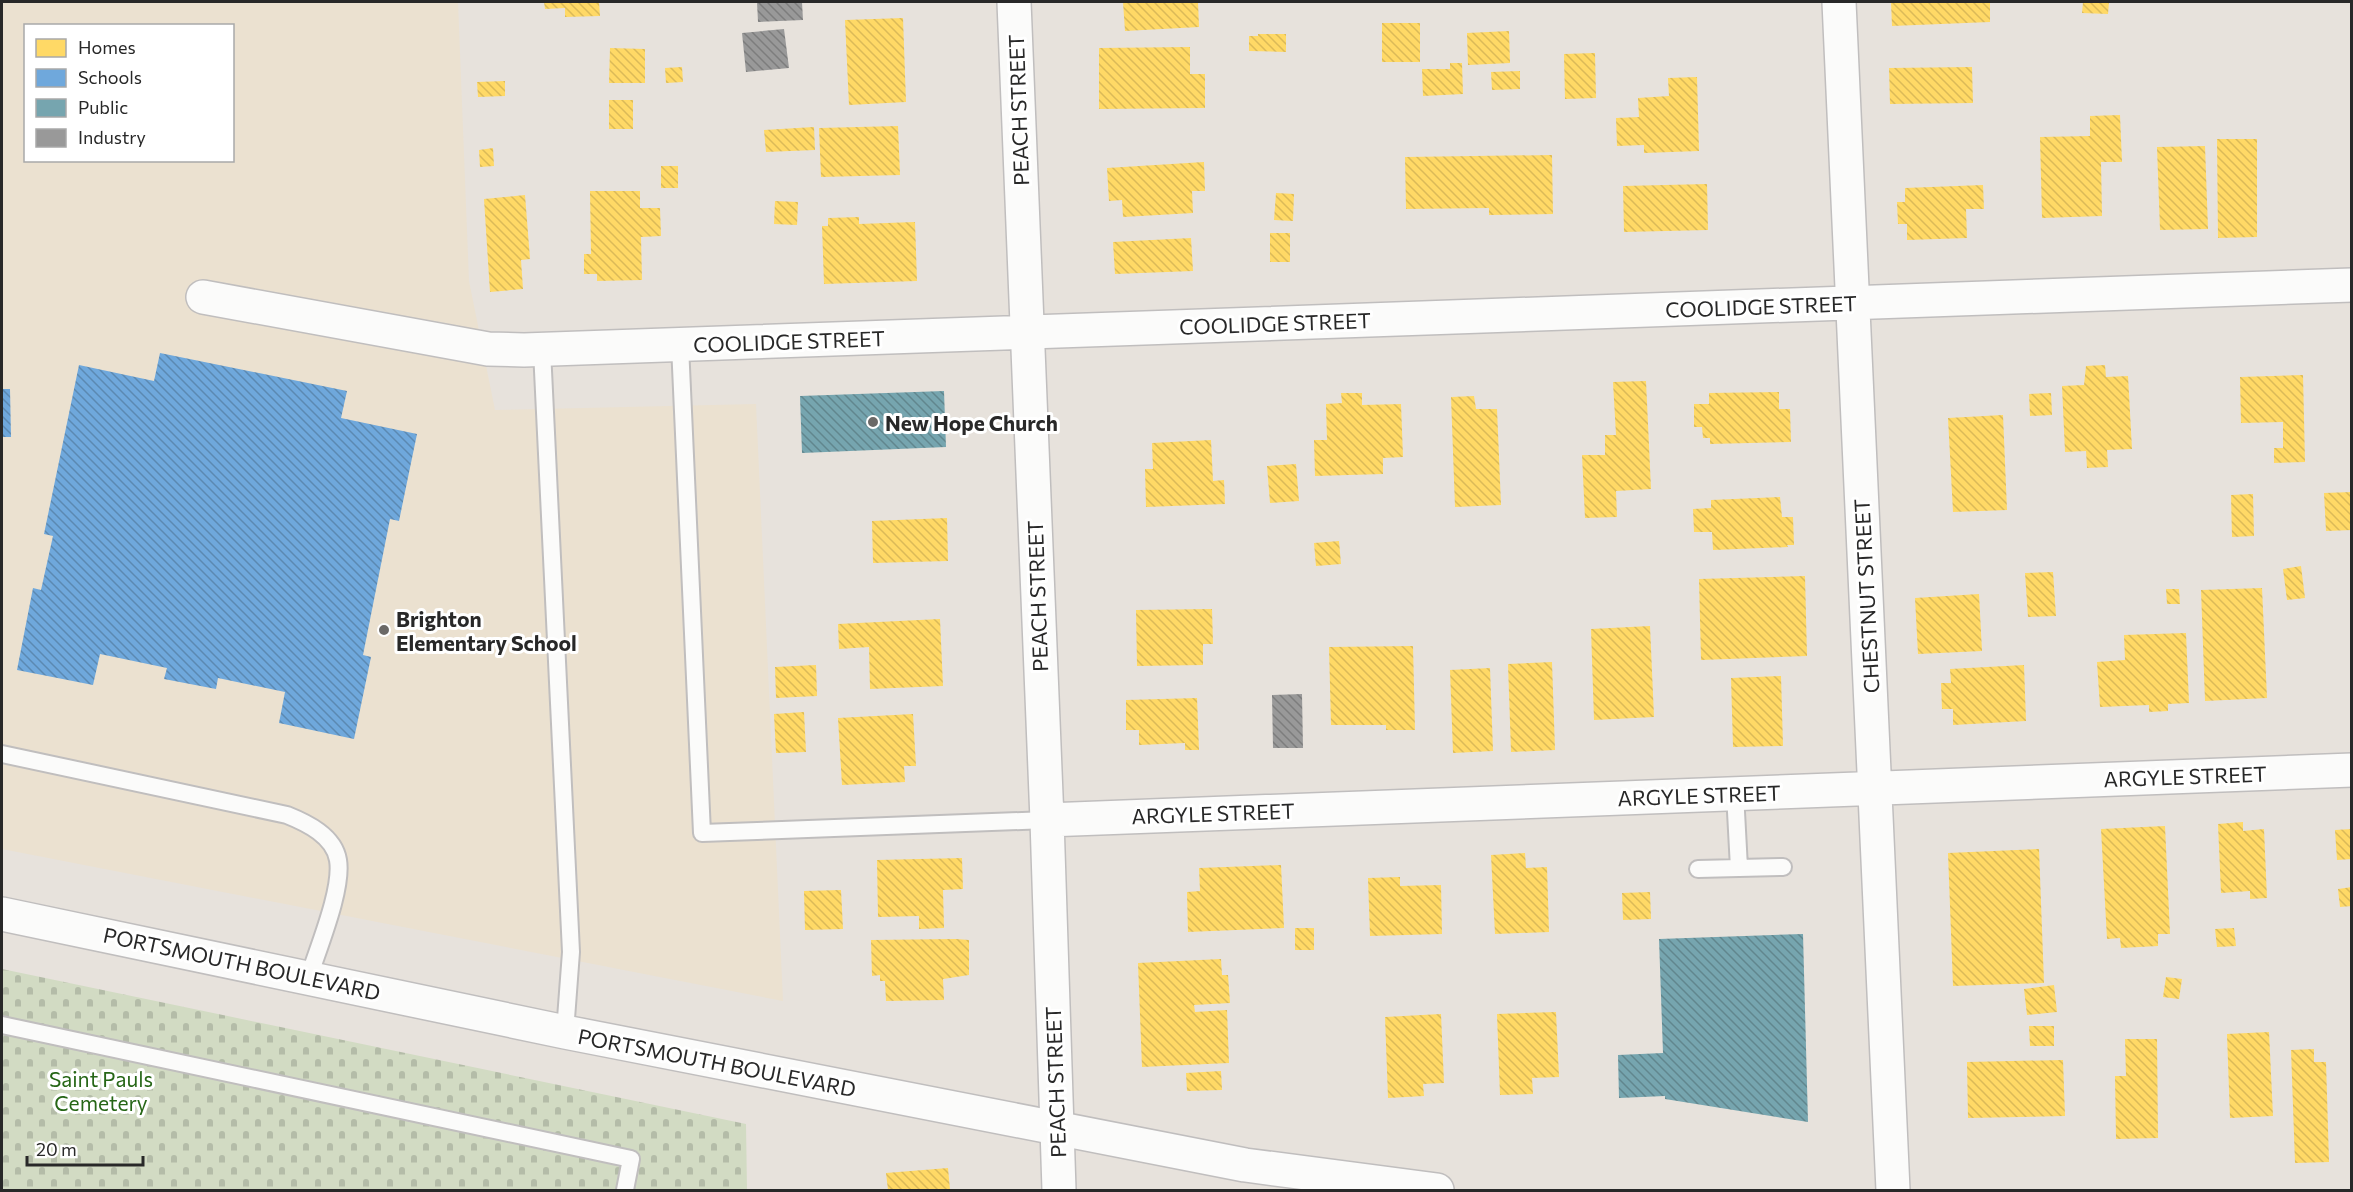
<svg xmlns="http://www.w3.org/2000/svg" width="2353" height="1192" font-family="Commissioner,sans-serif">
<style>
.education{fill:#ebe1d0;fill-rule:evenodd}
.cemetery{fill:url(#cemetery-stones)}
.homes{fill:url(#homes-back-hatch)}
.schools{fill:url(#schools-back-hatch)}
.public{fill:url(#public-back-hatch)}
.industry{fill:url(#industry-back-hatch)}
.lines{fill:none;stroke-linecap:round;stroke-linejoin:round}
.service-casing{stroke:#c0bebe;stroke-width:20}
.minor-casing{stroke:#c0bebe;stroke-width:36}
.secondary-casing{stroke:#c0bebe;stroke-width:36}
.service{stroke:#fbfbfa;stroke-width:16}
.minor{stroke:#fbfbfa;stroke-width:33}
.secondary{stroke:#fbfbfa;stroke-width:33}
.poi-dot{fill:#6b6967;stroke:#fff;stroke-width:2}
.labels{text-anchor:middle;dominant-baseline:central;stroke-width:6;stroke-linejoin:round;paint-order:stroke}
.street-label{font-size:21px;fill:#282828;stroke:#fff}
.poi-label{font-size:21px;font-weight:bold;fill:#282828;stroke:#fff;text-anchor:start}
.park-label{font-size:21px;fill:#266616;stroke:#fff}
</style>
<defs>
<pattern id="cemetery-stones" width="16" height="16" patternUnits="userSpaceOnUse" patternTransform="scale(1.5)"><rect width="16" height="16" fill="#d2dbc3"/><path d="M2 7V4a2 2 0 0 1 4 0v3zM10 15v-3a2 2 0 0 1 4 0v3z" fill="#b4bca8"/></pattern>
<pattern id="homes-back-hatch" width="6" height="6" patternUnits="userSpaceOnUse" patternTransform="scale(1.5)"><rect width="6" height="6" fill="#ffd966"/><path d="M-1 5l2 2M0 0l6 6M5-1l2 2" fill="none" stroke="#dbba58"/></pattern>
<pattern id="schools-back-hatch" width="6" height="6" patternUnits="userSpaceOnUse" patternTransform="scale(1.5)"><rect width="6" height="6" fill="#6fa8dc"/><path d="M-1 5l2 2M0 0l6 6M5-1l2 2" fill="none" stroke="#5b89b2"/></pattern>
<pattern id="public-back-hatch" width="6" height="6" patternUnits="userSpaceOnUse" patternTransform="scale(1.5)"><rect width="6" height="6" fill="#76a5af"/><path d="M-1 5l2 2M0 0l6 6M5-1l2 2" fill="none" stroke="#61868e"/></pattern>
<pattern id="industry-back-hatch" width="6" height="6" patternUnits="userSpaceOnUse" patternTransform="scale(1.5)"><rect width="6" height="6" fill="#999"/><path d="M-1 5l2 2M0 0l6 6M5-1l2 2" fill="none" stroke="#7d7d7d"/></pattern>
</defs>
<rect width="100%" height="100%" fill="#e7e2dc"/>
<path class="education" d="M 2,2 L 458,2 L 469,281 L 495,410 L 756,404 L 783,1001 L 2,849 ZM 26,26 L 232,26 L 232,160 L 26,160 Z"/>
<path class="cemetery" d="M 2,969 L 746,1124 L 747,1190 L 2,1190 Z"/>
<path class="homes" d="M 544,2 L 599,2 L 600,16 L 565,17 L 565,8 L 545,9 Z
M 1123,2 L 1198,2 L 1199,27 L 1125,31 Z
M 1891,2 L 1990,2 L 1990,22 L 1892,26 Z
M 2083,2 L 2109,2 L 2108,14 L 2082,13 Z
M 903,18 L 906,102 L 849,105 L 845,20 Z
M 1382,23 L 1420,23 L 1420,62 L 1382,62 Z
M 1509,31 L 1510,63 L 1468,65 L 1467,33 Z
M 1258,34 L 1286,34 L 1286,52 L 1249,51 L 1249,36 L 1258,36 Z
M 1190,47 L 1190,74 L 1205,74 L 1205,108 L 1099,109 L 1099,48 Z
M 610,48 L 645,49 L 645,83 L 609,83 Z
M 1595,53 L 1596,98 L 1565,99 L 1564,54 Z
M 1450,63 L 1462,63 L 1463,94 L 1423,96 L 1422,69 L 1450,69 Z
M 682,67 L 683,82 L 666,83 L 665,68 Z
M 1972,67 L 1973,103 L 1890,104 L 1889,68 Z
M 1520,71 L 1520,89 L 1492,90 L 1491,72 Z
M 1697,77 L 1699,151 L 1644,153 L 1644,145 L 1617,146 L 1616,118 L 1639,117 L 1638,98 L 1669,96 L 1668,78 Z
M 505,81 L 505,96 L 478,97 L 477,82 Z
M 609,100 L 633,100 L 633,129 L 609,129 Z
M 2120,115 L 2122,162 L 2101,162 L 2102,216 L 2042,218 L 2040,137 L 2090,136 L 2090,116 Z
M 898,126 L 900,175 L 821,177 L 819,128 Z
M 814,127 L 815,150 L 766,152 L 764,130 Z
M 2217,139 L 2257,139 L 2257,237 L 2218,238 Z
M 2205,146 L 2208,229 L 2160,230 L 2157,147 Z
M 493,148 L 494,166 L 480,167 L 479,150 Z
M 1552,155 L 1553,214 L 1489,215 L 1489,208 L 1406,209 L 1405,157 Z
M 1204,162 L 1205,191 L 1192,191 L 1193,213 L 1123,217 L 1122,200 L 1109,201 L 1107,168 Z
M 661,166 L 678,166 L 678,188 L 661,188 Z
M 1707,184 L 1708,230 L 1624,232 L 1623,186 Z
M 1983,185 L 1984,209 L 1966,209 L 1967,238 L 1907,240 L 1907,224 L 1898,224 L 1897,202 L 1905,202 L 1905,188 Z
M 590,191 L 640,191 L 640,208 L 660,208 L 661,236 L 641,237 L 642,280 L 597,281 L 597,274 L 584,274 L 584,254 L 591,254 Z
M 1276,193 L 1294,194 L 1293,221 L 1274,220 Z
M 525,195 L 530,259 L 521,260 L 523,289 L 490,292 L 484,199 Z
M 775,201 L 798,202 L 797,225 L 774,224 Z
M 859,217 L 859,224 L 915,222 L 917,281 L 824,284 L 822,226 L 828,226 L 828,218 Z
M 1270,233 L 1290,233 L 1290,262 L 1270,262 Z
M 1191,238 L 1193,271 L 1115,274 L 1113,242 Z
M 2105,365 L 2106,377 L 2128,376 L 2132,449 L 2107,450 L 2108,467 L 2087,468 L 2086,451 L 2065,452 L 2062,386 L 2084,385 L 2086,366 Z
M 2303,375 L 2305,462 L 2274,463 L 2274,448 L 2283,448 L 2283,422 L 2241,423 L 2240,377 Z
M 1646,381 L 1651,489 L 1616,491 L 1617,517 L 1585,518 L 1582,455 L 1605,455 L 1605,435 L 1616,435 L 1613,382 Z
M 1779,392 L 1779,409 L 1790,409 L 1791,442 L 1710,444 L 1710,438 L 1703,438 L 1702,427 L 1694,427 L 1694,404 L 1709,404 L 1709,393 Z
M 1341,393 L 1362,393 L 1362,405 L 1401,404 L 1403,457 L 1383,458 L 1383,474 L 1315,476 L 1314,440 L 1327,440 L 1326,404 L 1342,403 Z
M 2051,393 L 2052,415 L 2030,416 L 2029,394 Z
M 1474,396 L 1476,409 L 1497,409 L 1501,505 L 1455,507 L 1451,397 Z
M 2003,415 L 2007,510 L 1953,512 L 1948,418 Z
M 1211,440 L 1213,481 L 1224,480 L 1225,504 L 1146,507 L 1145,469 L 1153,469 L 1152,443 Z
M 1296,464 L 1299,501 L 1270,503 L 1267,466 Z
M 2352,492 L 2352,530 L 2326,531 L 2324,493 Z
M 2253,494 L 2254,536 L 2232,537 L 2231,495 Z
M 1780,497 L 1782,517 L 1793,517 L 1794,545 L 1787,545 L 1788,547 L 1713,550 L 1712,532 L 1694,532 L 1693,509 L 1711,508 L 1711,500 Z
M 947,518 L 948,561 L 873,563 L 872,521 Z
M 1339,541 L 1341,564 L 1316,566 L 1314,543 Z
M 2301,566 L 2305,598 L 2287,600 L 2283,569 Z
M 2053,572 L 2056,616 L 2028,617 L 2025,573 Z
M 1805,576 L 1807,656 L 1701,660 L 1699,579 Z
M 2262,588 L 2267,698 L 2205,701 L 2201,590 Z
M 2166,589 L 2179,589 L 2180,604 L 2167,604 Z
M 1979,594 L 1982,651 L 1918,654 L 1915,598 Z
M 1212,609 L 1213,644 L 1203,644 L 1203,665 L 1137,666 L 1136,610 Z
M 940,619 L 943,686 L 870,689 L 869,647 L 839,649 L 838,624 Z
M 1650,626 L 1654,717 L 1594,720 L 1591,629 Z
M 2186,633 L 2189,703 L 2168,704 L 2168,711 L 2149,712 L 2149,705 L 2100,707 L 2097,662 L 2125,660 L 2124,635 Z
M 1413,646 L 1415,730 L 1386,730 L 1386,725 L 1331,725 L 1329,647 Z
M 1552,662 L 1555,750 L 1511,752 L 1508,664 Z
M 816,665 L 817,696 L 776,698 L 775,667 Z
M 2024,665 L 2026,721 L 1953,725 L 1953,709 L 1942,709 L 1941,683 L 1951,683 L 1950,669 Z
M 1490,668 L 1493,751 L 1453,753 L 1450,670 Z
M 1781,676 L 1783,746 L 1733,747 L 1731,678 Z
M 1197,698 L 1199,750 L 1185,750 L 1185,743 L 1139,745 L 1139,730 L 1126,730 L 1126,700 Z
M 804,712 L 806,752 L 776,753 L 774,714 Z
M 913,714 L 916,766 L 904,766 L 905,782 L 842,785 L 838,718 Z
M 2243,822 L 2243,831 L 2264,829 L 2267,898 L 2250,899 L 2250,891 L 2221,893 L 2218,824 Z
M 2165,826 L 2170,934 L 2158,934 L 2158,946 L 2121,948 L 2120,938 L 2107,939 L 2101,829 Z
M 2352,829 L 2352,859 L 2337,860 L 2335,830 Z
M 2039,849 L 2044,983 L 1953,986 L 1948,853 Z
M 1525,853 L 1526,868 L 1547,867 L 1549,932 L 1495,934 L 1491,855 Z
M 962,858 L 963,889 L 943,890 L 944,928 L 919,929 L 919,916 L 878,917 L 877,860 Z
M 1281,865 L 1284,928 L 1188,932 L 1187,892 L 1200,891 L 1199,868 Z
M 1400,877 L 1400,886 L 1441,885 L 1442,934 L 1370,936 L 1368,878 Z
M 2352,887 L 2352,906 L 2340,907 L 2338,889 Z
M 841,890 L 843,929 L 805,930 L 804,891 Z
M 1650,892 L 1651,919 L 1623,920 L 1622,893 Z
M 1295,928 L 1314,928 L 1314,950 L 1295,950 Z
M 2234,928 L 2236,946 L 2217,947 L 2215,929 Z
M 956,939 L 969,940 L 969,975 L 943,979 L 944,1000 L 886,1001 L 885,981 L 880,981 L 880,975 L 872,976 L 871,940 Z
M 1221,959 L 1222,975 L 1228,975 L 1230,1003 L 1194,1005 L 1195,1012 L 1227,1010 L 1229,1063 L 1142,1067 L 1138,963 Z
M 2166,977 L 2182,979 L 2179,999 L 2163,997 Z
M 2054,985 L 2057,1012 L 2027,1015 L 2024,989 Z
M 1556,1012 L 1559,1077 L 1532,1078 L 1533,1094 L 1500,1095 L 1497,1014 Z
M 1441,1014 L 1444,1083 L 1423,1084 L 1424,1096 L 1388,1098 L 1385,1017 Z
M 2029,1026 L 2054,1026 L 2054,1046 L 2030,1046 Z
M 2269,1032 L 2273,1116 L 2230,1118 L 2227,1034 Z
M 2125,1039 L 2157,1039 L 2158,1138 L 2116,1139 L 2115,1076 L 2126,1076 Z
M 2314,1049 L 2314,1062 L 2326,1062 L 2329,1162 L 2295,1163 L 2291,1050 Z
M 2063,1060 L 2065,1116 L 1968,1118 L 1967,1062 Z
M 1221,1071 L 1222,1090 L 1187,1091 L 1186,1073 Z
M 948,1168 L 950,1190 L 888,1190 L 886,1173 Z"/>
<path class="schools" d="M 160,353 L 347,391 L 341,418 L 417,434 L 399,521 L 390,519 L 363,655 L 371,657 L 354,739 L 279,723 L 285,692 L 218,678 L 216,689 L 164,679 L 167,668 L 100,654 L 93,685 L 17,670 L 33,588 L 41,590 L 53,536 L 44,534 L 79,365 L 154,381 Z
M 2,389 L 10,389 L 11,437 L 2,437 Z"/>
<path class="public" d="M 944,391 L 946,447 L 802,453 L 800,396 Z
M 1803,934 L 1808,1122 L 1665,1099 L 1665,1096 L 1619,1098 L 1618,1055 L 1663,1053 L 1659,939 Z"/>
<path class="industry" d="M 757,2 L 802,2 L 803,20 L 758,22 Z
M 784,29 L 789,68 L 746,72 L 742,33 Z
M 1302,694 L 1303,748 L 1273,748 L 1272,695 Z"/>
<g class="lines">
<defs>
<path id="service" d="M 680,345 L 702,833 L 1047,820
M 542,350 L 571,952 L 565,1032
M 2,754 L 287,815 C 307,823 334,836 338,860 C 343,889 318,948 309,977
M 1735,793 L 1739,868
M 1698,869 L 1783,867
M 2,1025 L 631,1159 L 625,1190"/>
<path id="minor" d="M 1014,2 L 1047,820 L 1059,1190
M 1839,2 L 1893,1190
M 203,297 L 488,349 L 524,350 L 2352,285
M 1047,820 L 2352,770"/>
<path id="secondary" d="M 2,914 L 565,1032 L 1245,1165 L 1437,1190"/>
</defs>
<use href="#service" class="service-casing"/>
<use href="#minor" class="minor-casing"/>
<use href="#secondary" class="secondary-casing"/>
<use href="#service" class="service"/>
<use href="#minor" class="minor"/>
<use href="#secondary" class="secondary"/>
</g>
<g class="poi-dot">
<circle cx="873" cy="422" r="6"/>
<circle cx="384" cy="630" r="6"/>
</g>
<g class="labels">
<g class="street-label">
<text transform="translate(1018 110) rotate(-92)">PEACH STREET</text>
<text transform="translate(1761 306) rotate(-2)">COOLIDGE STREET</text>
<text transform="translate(1275 323) rotate(-2)">COOLIDGE STREET</text>
<text transform="translate(789 341) rotate(-2)">COOLIDGE STREET</text>
<text transform="translate(1037 596) rotate(-92)">PEACH STREET</text>
<text transform="translate(1866 596) rotate(-93)">CHESTNUT STREET</text>
<text transform="translate(2185 776) rotate(-2)">ARGYLE STREET</text>
<text transform="translate(1699 795) rotate(-2)">ARGYLE STREET</text>
<text transform="translate(1213 813) rotate(-2)">ARGYLE STREET</text>
<text transform="translate(242 963) rotate(12)">PORTSMOUTH BOULEVARD</text>
<text transform="translate(717 1062) rotate(11)">PORTSMOUTH BOULEVARD</text>
<text transform="translate(1055 1082) rotate(-92)">PEACH STREET</text>
</g>
<g class="poi-label">
<text x="885" y="422">New Hope Church</text>
<text x="396" y="618">Brighton<tspan x="396" dy="24">Elementary School</tspan></text>
</g>
<g class="park-label">
<text x="101" y="1078">Saint Pauls<tspan x="101" dy="24">Cemetery</tspan></text>
</g>
</g>
<rect width="2353" height="1192" fill="none" stroke="#282828" stroke-width="6"/>
<rect x="24" y="24" width="210" height="138" fill="#ffffff" stroke="#a9a9a9" stroke-width="1.5"/>
<rect x="36" y="39" width="30" height="18" fill="#ffd966" stroke="#a9a9a9" stroke-width="1.5"/>
<text x="78" y="54" font-size="18" fill="#282828">Homes</text>
<rect x="36" y="69" width="30" height="18" fill="#6fa8dc" stroke="#a9a9a9" stroke-width="1.5"/>
<text x="78" y="84" font-size="18" fill="#282828">Schools</text>
<rect x="36" y="99" width="30" height="18" fill="#76a5af" stroke="#a9a9a9" stroke-width="1.5"/>
<text x="78" y="114" font-size="18" fill="#282828">Public</text>
<rect x="36" y="129" width="30" height="18" fill="#999999" stroke="#a9a9a9" stroke-width="1.5"/>
<text x="78" y="144" font-size="18" fill="#282828">Industry</text>
<path d="M27 1156v9h116v-9" fill="none" stroke="#282828" stroke-width="3"/>
<text x="36" y="1156" font-size="18" fill="#282828" stroke="#ffffff" stroke-width="4.5" paint-order="stroke">20 m</text>
</svg>
